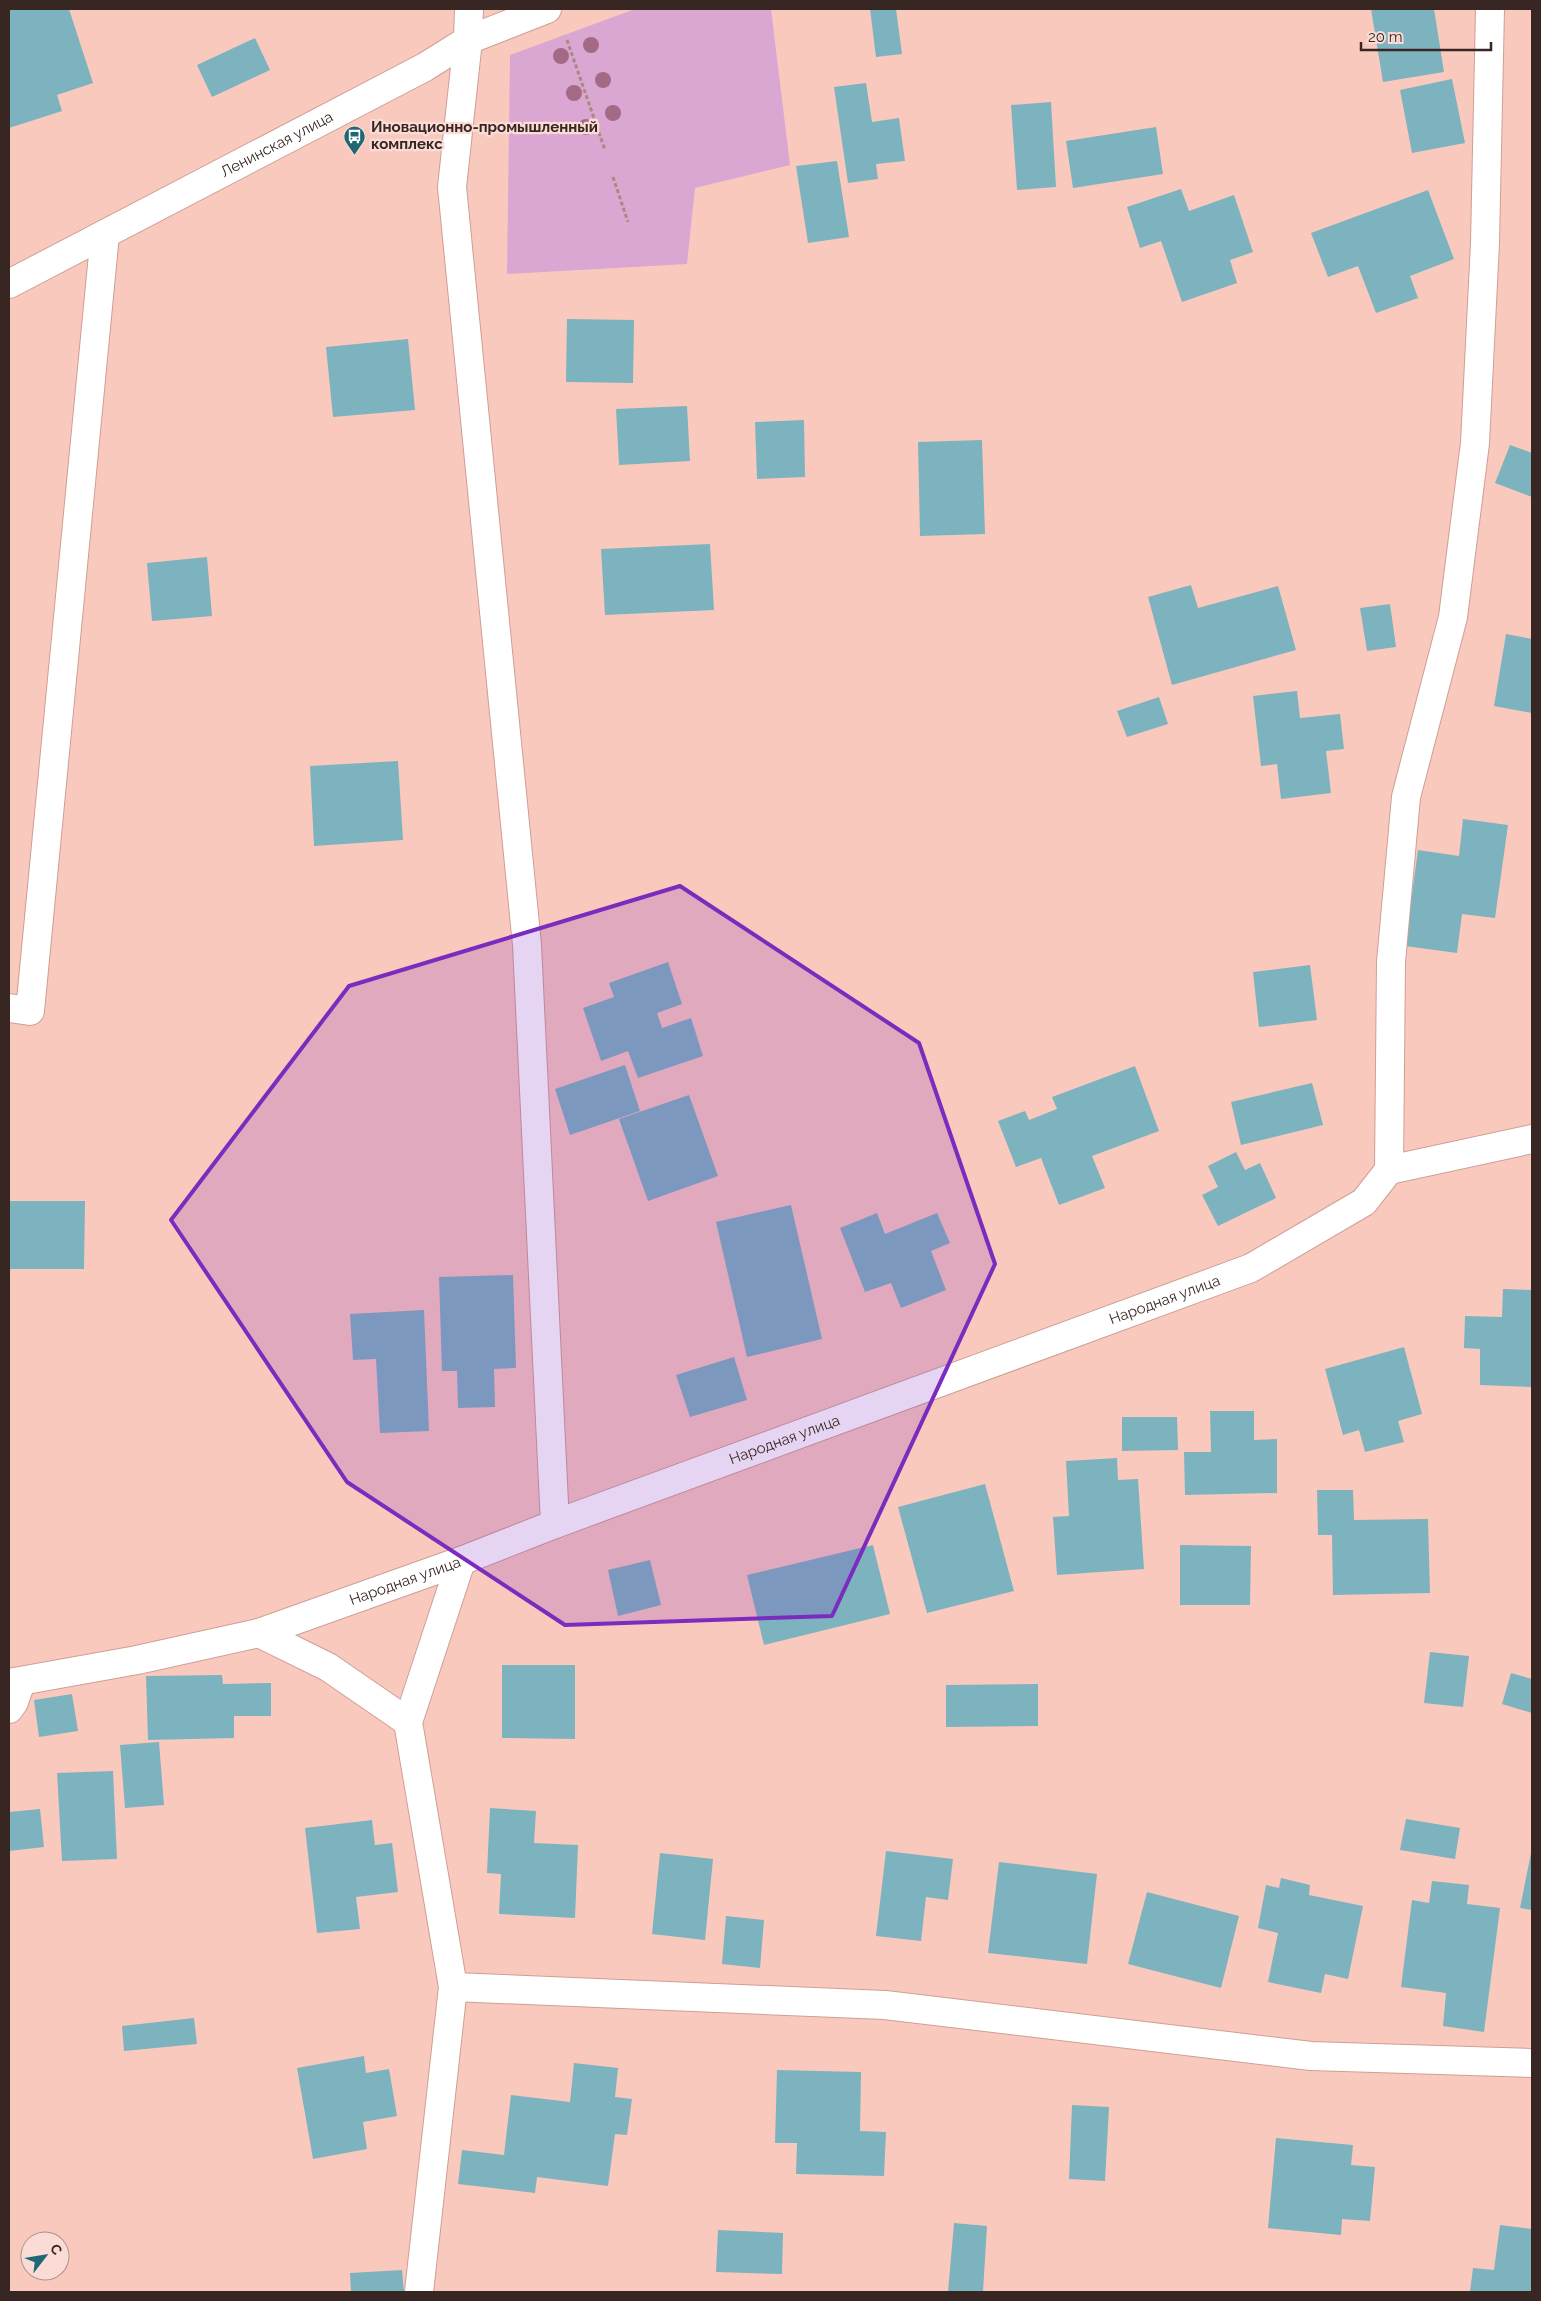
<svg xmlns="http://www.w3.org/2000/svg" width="1541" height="2301" font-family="Raleway,sans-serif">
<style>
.green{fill:#d9a7d1}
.building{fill:#7db3be}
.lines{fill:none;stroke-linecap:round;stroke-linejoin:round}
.minor-casing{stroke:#ce9f95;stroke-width:30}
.path{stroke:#ad8880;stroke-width:3;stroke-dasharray:4 2.5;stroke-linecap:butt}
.minor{stroke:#fff;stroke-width:28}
.tree{fill:#a36985}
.marked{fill:#7b2cbf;fill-opacity:0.2;stroke:#7b2cbf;stroke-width:4;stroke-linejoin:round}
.labels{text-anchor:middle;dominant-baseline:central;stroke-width:4.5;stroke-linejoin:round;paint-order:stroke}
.poi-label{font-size:15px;font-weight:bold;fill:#382622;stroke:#fadbd5;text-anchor:start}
.street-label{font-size:15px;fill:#382622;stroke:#fadbd5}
</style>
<rect width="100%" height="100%" fill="#fac9be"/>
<path class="green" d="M 635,9 L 771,9 L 790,165 L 695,188 L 687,264 L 507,274 L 510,55 Z"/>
<path class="building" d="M 9,9 L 69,9 L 93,83 L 57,95 L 62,111 L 9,128 Z
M 870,9 L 896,9 L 902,54 L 876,57 Z
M 1371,9 L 1434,9 L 1444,72 L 1383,82 Z
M 255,38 L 270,70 L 212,97 L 197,65 Z
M 1452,79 L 1465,143 L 1412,153 L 1400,90 Z
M 866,83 L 872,122 L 899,118 L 905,161 L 876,164 L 878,179 L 848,183 L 834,87 Z
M 1051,102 L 1056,187 L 1017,190 L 1011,105 Z
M 1156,127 L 1163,174 L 1073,188 L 1066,141 Z
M 837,161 L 849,237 L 808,243 L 796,166 Z
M 1181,189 L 1189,211 L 1234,195 L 1253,252 L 1230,260 L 1237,283 L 1182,302 L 1161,241 L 1140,248 L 1127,207 Z
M 1428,190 L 1454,259 L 1410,276 L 1418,298 L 1376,313 L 1358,266 L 1328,277 L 1311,233 Z
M 567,319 L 634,320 L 633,383 L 566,382 Z
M 408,339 L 415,410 L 333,417 L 326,347 Z
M 687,406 L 690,461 L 619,465 L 616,409 Z
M 804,420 L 805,477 L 757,479 L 755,422 Z
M 982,440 L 985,534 L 920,536 L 918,442 Z
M 1510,445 L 1532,453 L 1532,497 L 1495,483 Z
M 710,544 L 714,610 L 605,615 L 601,549 Z
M 207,557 L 212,616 L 152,621 L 147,563 Z
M 1191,585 L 1198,608 L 1278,586 L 1296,650 L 1172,685 L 1148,597 Z
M 1390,604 L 1396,647 L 1367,651 L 1360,608 Z
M 1506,634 L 1532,639 L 1532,713 L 1494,706 Z
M 1297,691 L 1300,718 L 1340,714 L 1344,749 L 1326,751 L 1331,793 L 1281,799 L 1277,764 L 1261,766 L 1253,696 Z
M 1159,697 L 1168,724 L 1127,737 L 1117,711 Z
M 398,761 L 403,840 L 314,846 L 310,766 Z
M 1463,819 L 1508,825 L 1495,918 L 1462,914 L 1457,953 L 1405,946 L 1418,850 L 1459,856 Z
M 668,962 L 682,1004 L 657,1013 L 662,1028 L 691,1018 L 703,1056 L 638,1078 L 628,1051 L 601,1061 L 583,1008 L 614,997 L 609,983 Z
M 1310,965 L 1317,1020 L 1259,1027 L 1253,972 Z
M 625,1065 L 640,1111 L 570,1135 L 555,1089 Z
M 1135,1066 L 1159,1131 L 1092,1156 L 1105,1188 L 1059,1205 L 1041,1158 L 1016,1167 L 998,1121 L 1025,1111 L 1029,1120 L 1057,1109 L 1052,1097 Z
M 1312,1083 L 1323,1125 L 1241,1145 L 1231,1102 Z
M 689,1095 L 718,1176 L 648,1201 L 619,1119 Z
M 1236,1152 L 1245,1170 L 1260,1163 L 1276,1198 L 1218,1226 L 1202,1195 L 1218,1187 L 1208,1166 Z
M 9,1201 L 85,1201 L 84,1269 L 9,1269 Z
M 791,1205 L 822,1339 L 747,1357 L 716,1222 Z
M 877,1213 L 885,1234 L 937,1213 L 950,1243 L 931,1251 L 946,1290 L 901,1308 L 891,1283 L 865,1292 L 840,1228 Z
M 513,1275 L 516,1368 L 494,1369 L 495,1407 L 458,1408 L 457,1371 L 442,1371 L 439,1277 Z
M 1503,1289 L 1532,1290 L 1532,1387 L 1480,1385 L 1480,1349 L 1464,1348 L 1465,1316 L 1502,1317 Z
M 424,1310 L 429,1431 L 380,1433 L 376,1359 L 353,1360 L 350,1314 Z
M 1404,1347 L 1422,1414 L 1398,1421 L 1404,1442 L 1365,1452 L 1359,1430 L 1343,1435 L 1325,1369 Z
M 734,1357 L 747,1400 L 690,1417 L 676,1375 Z
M 1210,1411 L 1254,1411 L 1254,1440 L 1277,1439 L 1277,1493 L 1185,1495 L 1184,1452 L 1211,1452 Z
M 1122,1417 L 1177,1417 L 1178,1450 L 1122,1451 Z
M 1117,1458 L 1118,1480 L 1138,1479 L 1144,1569 L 1057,1575 L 1053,1517 L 1069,1516 L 1066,1461 Z
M 985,1484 L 1014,1591 L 927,1613 L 898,1507 Z
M 1317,1490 L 1353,1490 L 1354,1520 L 1428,1519 L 1430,1593 L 1333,1595 L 1332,1535 L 1318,1535 Z
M 873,1545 L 890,1614 L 764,1645 L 747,1575 Z
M 1180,1545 L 1251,1546 L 1250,1605 L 1180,1605 Z
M 650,1560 L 661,1605 L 618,1616 L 608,1570 Z
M 1430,1652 L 1469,1656 L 1463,1707 L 1424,1703 Z
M 502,1665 L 575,1665 L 575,1739 L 502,1738 Z
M 1511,1673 L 1532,1679 L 1532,1713 L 1502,1704 Z
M 222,1675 L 223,1684 L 271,1683 L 271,1716 L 234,1716 L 234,1738 L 148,1740 L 146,1676 Z
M 1038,1684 L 1038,1726 L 946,1727 L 946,1685 Z
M 72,1694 L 78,1731 L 39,1737 L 34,1700 Z
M 159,1742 L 164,1805 L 125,1808 L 120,1745 Z
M 113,1771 L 117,1859 L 62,1861 L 57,1773 Z
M 490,1808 L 536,1811 L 534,1843 L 578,1845 L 575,1918 L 499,1914 L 501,1874 L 487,1873 Z
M 40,1809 L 44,1847 L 9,1851 L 9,1812 Z
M 1406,1819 L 1460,1828 L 1455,1859 L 1400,1850 Z
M 372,1820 L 375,1845 L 392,1843 L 398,1892 L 356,1897 L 360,1929 L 317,1933 L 305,1828 Z
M 886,1851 L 953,1859 L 948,1900 L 926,1897 L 921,1941 L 876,1936 Z
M 660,1853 L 713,1859 L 705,1940 L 652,1934 Z
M 1531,1853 L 1532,1853 L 1532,1910 L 1520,1908 Z
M 999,1862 L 1097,1874 L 1087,1964 L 988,1953 Z
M 1281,1878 L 1310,1885 L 1309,1895 L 1363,1906 L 1348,1979 L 1325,1974 L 1321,1993 L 1268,1982 L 1278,1933 L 1258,1928 L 1266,1885 L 1279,1888 Z
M 1432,1881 L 1469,1885 L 1467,1904 L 1500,1908 L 1484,2032 L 1443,2026 L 1446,1993 L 1401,1987 L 1412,1900 L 1429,1903 Z
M 1147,1892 L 1239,1916 L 1221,1988 L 1128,1964 Z
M 726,1916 L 764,1920 L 760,1968 L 722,1964 Z
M 194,2018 L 197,2044 L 124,2051 L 122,2026 Z
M 364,2056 L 366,2073 L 389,2069 L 397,2116 L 363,2122 L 367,2149 L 313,2159 L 297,2068 Z
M 574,2063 L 618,2068 L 615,2097 L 632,2099 L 627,2135 L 615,2134 L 608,2186 L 537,2177 L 535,2193 L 458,2184 L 462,2150 L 504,2155 L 511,2095 L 570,2102 Z
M 777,2070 L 861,2072 L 860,2131 L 886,2132 L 884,2176 L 796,2174 L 797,2143 L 775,2143 Z
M 1072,2105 L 1109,2107 L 1105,2181 L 1069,2179 Z
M 1276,2138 L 1353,2145 L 1351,2165 L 1375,2167 L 1370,2221 L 1342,2219 L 1341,2235 L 1268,2228 Z
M 954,2223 L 987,2226 L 983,2292 L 948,2292 Z
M 1500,2225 L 1532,2229 L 1532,2292 L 1470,2292 L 1473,2268 L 1494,2270 Z
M 718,2230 L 783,2233 L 782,2274 L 716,2272 Z
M 402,2270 L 404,2292 L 351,2292 L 350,2273 Z"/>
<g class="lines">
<defs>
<g id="minor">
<path d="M 469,9 L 468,40 L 452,187 L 527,945 L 555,1524"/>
<path id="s1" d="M 9,284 L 425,67 L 468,40 L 547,9"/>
<path d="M 9,1008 L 30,1011 L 105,234"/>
<path d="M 1389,1170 L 1391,962 L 1406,797 L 1453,617 L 1475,443 L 1485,243 L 1490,9"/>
<path d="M 259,1633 L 328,1667 L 408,1722"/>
<path id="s2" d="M 9,1683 L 137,1660 L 259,1633 L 461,1561 L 555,1524 L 1251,1268 L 1364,1202 L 1389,1170 L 1532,1139"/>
<path d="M 9,1709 L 14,1702 L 21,1682"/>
<path d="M 453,1987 L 885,2005 L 1311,2056 L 1532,2063"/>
<path d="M 419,2292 L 453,1987 L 408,1722 L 461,1561"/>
</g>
</defs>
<use href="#minor" class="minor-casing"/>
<path class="path" d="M 567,40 L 605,150
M 613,177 L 628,222"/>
<use href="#minor" class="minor"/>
</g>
<g class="tree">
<circle cx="591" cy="45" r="8"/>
<circle cx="561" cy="56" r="8"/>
<circle cx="603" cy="80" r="8"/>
<circle cx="574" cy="93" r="8"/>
<circle cx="613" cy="113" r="8"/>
<circle cx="586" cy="127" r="8"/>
</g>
<path class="marked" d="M 680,886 L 919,1043 L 995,1264 L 832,1616 L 565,1625 L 347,1482 L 171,1220 L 349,986 Z"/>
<defs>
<symbol id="bus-pin" viewBox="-11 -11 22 30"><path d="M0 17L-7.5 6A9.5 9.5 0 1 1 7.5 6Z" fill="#1f6775" stroke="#fadbd5"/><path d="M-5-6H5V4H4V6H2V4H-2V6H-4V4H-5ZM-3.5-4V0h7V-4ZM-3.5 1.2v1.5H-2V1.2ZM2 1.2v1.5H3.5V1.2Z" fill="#fff"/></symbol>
</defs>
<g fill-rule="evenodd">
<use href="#bus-pin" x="342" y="124" width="25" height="34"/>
</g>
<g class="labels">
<g class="poi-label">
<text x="371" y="127">Иновационно-промышленный<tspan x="371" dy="17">комплекс</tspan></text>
</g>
<g class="street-label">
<text stroke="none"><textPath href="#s1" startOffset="302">Ленинская улица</textPath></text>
<text stroke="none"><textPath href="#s2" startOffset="1220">Народная улица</textPath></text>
<text stroke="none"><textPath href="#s2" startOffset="815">Народная улица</textPath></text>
<text stroke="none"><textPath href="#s2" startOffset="410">Народная улица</textPath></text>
</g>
</g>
<rect width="1541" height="2301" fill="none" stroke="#382622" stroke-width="20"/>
<g transform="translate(45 2256) rotate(59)"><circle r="24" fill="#fadbd5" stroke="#ac938d"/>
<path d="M0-4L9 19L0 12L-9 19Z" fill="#1f6775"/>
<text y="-8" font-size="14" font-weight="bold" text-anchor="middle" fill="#382622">С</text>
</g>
<path d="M1361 42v8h130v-8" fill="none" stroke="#382622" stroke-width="2.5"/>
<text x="1368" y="42" font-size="15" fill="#382622" stroke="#fadbd5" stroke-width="4" paint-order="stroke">20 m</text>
</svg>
